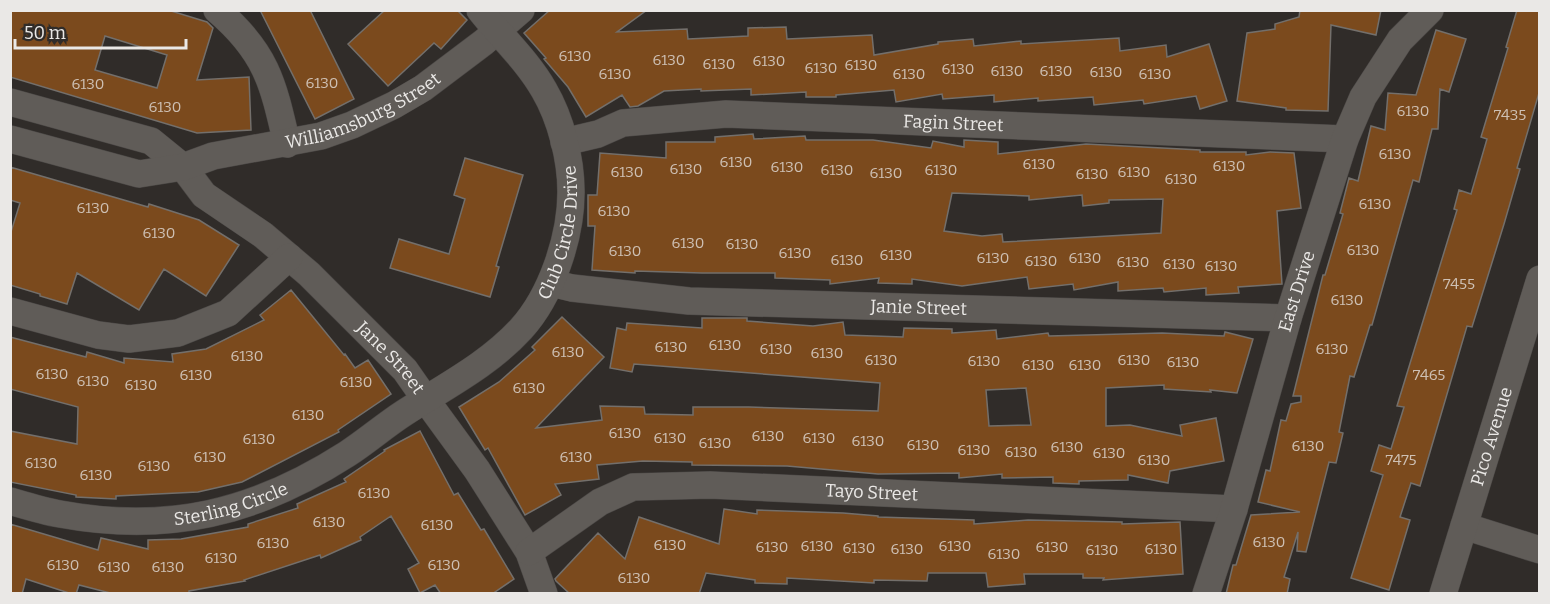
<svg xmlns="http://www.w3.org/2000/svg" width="1550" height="604" font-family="Bitter,serif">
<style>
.building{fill:#7b4a1d;stroke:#736f6b;stroke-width:1.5;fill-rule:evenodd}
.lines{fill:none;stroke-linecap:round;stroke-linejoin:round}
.minor-casing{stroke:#4a4745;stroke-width:28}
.minor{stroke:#605c58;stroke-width:27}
.labels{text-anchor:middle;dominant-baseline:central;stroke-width:6;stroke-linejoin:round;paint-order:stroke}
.number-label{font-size:15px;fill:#cec0b4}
.street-label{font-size:18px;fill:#eae8e6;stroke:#302c29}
</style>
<rect width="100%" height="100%" fill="#302c29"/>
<path class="building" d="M 10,10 L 168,10 L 207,22 L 213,28 L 197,80 L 249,77 L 251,130 L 197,133 L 10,77 ZM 105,36 L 167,55 L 157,88 L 95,70 Z
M 260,10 L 310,10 L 354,99 L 315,119 Z
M 385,10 L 457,10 L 467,20 L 441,49 L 434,43 L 388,86 L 348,44 Z
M 550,10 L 647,10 L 617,32 L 687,29 L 688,39 L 748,36 L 748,28 L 786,27 L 787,39 L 872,35 L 874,55 L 938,44 L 938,42 L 973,39 L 974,46 L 1021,41 L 1021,44 L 1119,38 L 1120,51 L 1166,45 L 1167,57 L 1209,44 L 1227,101 L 1200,109 L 1196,96 L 1144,104 L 1143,100 L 1094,105 L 1093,97 L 1038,101 L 1038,98 L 994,102 L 994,95 L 943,99 L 942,94 L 896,102 L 894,90 L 836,95 L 836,97 L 806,97 L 806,92 L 751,95 L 751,89 L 701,91 L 701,89 L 664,91 L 638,106 L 630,107 L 622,95 L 586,117 L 568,87 L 544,59 L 546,58 L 524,33 Z
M 1300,10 L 1381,10 L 1376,35 L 1331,25 L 1328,111 L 1286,110 L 1286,108 L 1237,101 L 1247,33 L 1275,29 L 1275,24 L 1299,17 Z
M 1517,10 L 1539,10 L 1539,93 L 1517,168 L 1520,169 L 1504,224 L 1472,327 L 1467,326 L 1420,486 L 1411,483 L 1400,517 L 1410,520 L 1389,590 L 1351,578 L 1383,475 L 1371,471 L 1379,445 L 1391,449 L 1404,407 L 1397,406 L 1457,210 L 1454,209 L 1459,190 L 1471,194 L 1487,139 L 1481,137 L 1508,48 L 1506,47 Z
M 1436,30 L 1466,39 L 1449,92 L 1440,89 L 1438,129 L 1432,129 L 1419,182 L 1413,180 L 1372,325 L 1370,325 L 1354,377 L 1350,376 L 1339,432 L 1343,433 L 1336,463 L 1329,462 L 1306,552 L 1297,551 L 1298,532 L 1284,577 L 1290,579 L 1287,594 L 1226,594 L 1233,565 L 1236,565 L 1251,515 L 1300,512 L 1258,502 L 1266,470 L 1270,471 L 1281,420 L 1286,421 L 1291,404 L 1301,402 L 1301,396 L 1293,396 L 1323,275 L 1325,275 L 1343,214 L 1340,213 L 1349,178 L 1358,181 L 1371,126 L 1385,130 L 1388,93 L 1416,95 Z
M 753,134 L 754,139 L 805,136 L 806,140 L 873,140 L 931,148 L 933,141 L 964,147 L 964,140 L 998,142 L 998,154 L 1086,144 L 1200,150 L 1200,152 L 1246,152 L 1246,155 L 1270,152 L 1294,153 L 1301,208 L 1277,211 L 1282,284 L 1238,287 L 1239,293 L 1206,295 L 1206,288 L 1164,292 L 1163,288 L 1118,291 L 1118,282 L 1074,290 L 1073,284 L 1029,289 L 1027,277 L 962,286 L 912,279 L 912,284 L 878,283 L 879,278 L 830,284 L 830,280 L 775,278 L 775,273 L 702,273 L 635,271 L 635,273 L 592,270 L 595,226 L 588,226 L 588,195 L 597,195 L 600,153 L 666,158 L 666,142 L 715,142 L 715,137 ZM 952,193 L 1029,196 L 1029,200 L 1082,195 L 1083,206 L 1109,203 L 1109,200 L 1163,199 L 1161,233 L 1003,242 L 1002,234 L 982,236 L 944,231 Z
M 465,158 L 523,175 L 496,266 L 499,267 L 490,297 L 390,268 L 399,239 L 449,254 L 465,199 L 454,195 Z
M 10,167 L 148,207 L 149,204 L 199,220 L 239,245 L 206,296 L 164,269 L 139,310 L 77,273 L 67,304 L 40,296 L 40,294 L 10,285 L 10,235 L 20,203 L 10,200 Z
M 291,290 L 344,355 L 345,354 L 355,368 L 368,360 L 391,394 L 338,430 L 339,432 L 242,482 L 198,492 L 116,496 L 116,499 L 76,497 L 76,495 L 10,482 L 10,431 L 77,444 L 78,407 L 10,389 L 10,337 L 86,357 L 87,352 L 124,363 L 124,358 L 173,362 L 172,354 L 206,349 L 264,320 L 260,315 Z
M 562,317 L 604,357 L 536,428 L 602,420 L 600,406 L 644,407 L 645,414 L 693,415 L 693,407 L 749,407 L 878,411 L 880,383 L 634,364 L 632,372 L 610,368 L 617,328 L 626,330 L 627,323 L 702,328 L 702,318 L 747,318 L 747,321 L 813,326 L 843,322 L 845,335 L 903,337 L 904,328 L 952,329 L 952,333 L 996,330 L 997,339 L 1048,333 L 1049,336 L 1162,333 L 1224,336 L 1225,332 L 1253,339 L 1237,393 L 1210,390 L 1211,392 L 1164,389 L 1164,385 L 1106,388 L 1106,426 L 1130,425 L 1182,436 L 1180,425 L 1216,418 L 1224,461 L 1170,471 L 1168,483 L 1128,475 L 1128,480 L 1079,481 L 1079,484 L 1053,483 L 1053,477 L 1002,478 L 1002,474 L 959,478 L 959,473 L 878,474 L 787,466 L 692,465 L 692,462 L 643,461 L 597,465 L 599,479 L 555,484 L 561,495 L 525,515 L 488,448 L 485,450 L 459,407 L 499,382 L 535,350 L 532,347 ZM 1026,388 L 1031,425 L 989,426 L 986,390 Z
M 420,431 L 454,495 L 458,493 L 481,530 L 484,529 L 514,579 L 492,594 L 441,594 L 435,585 L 420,593 L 408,569 L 419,563 L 391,516 L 360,537 L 361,540 L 321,558 L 320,555 L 244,580 L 245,581 L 189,591 L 189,594 L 114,594 L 79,585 L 76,594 L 72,594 L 26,579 L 22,594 L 10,594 L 10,524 L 98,550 L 101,538 L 148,549 L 148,540 L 181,539 L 248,527 L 248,524 L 298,508 L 297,504 L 346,482 L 344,479 L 385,451 L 384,450 Z
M 724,509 L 757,514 L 757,510 L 843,513 L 878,516 L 878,517 L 974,520 L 974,524 L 1028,520 L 1122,522 L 1122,524 L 1180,522 L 1183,574 L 1103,580 L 1104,578 L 1083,578 L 1083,574 L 1024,574 L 1025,584 L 988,587 L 986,573 L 928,573 L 927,581 L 874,580 L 874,583 L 787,578 L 787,584 L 755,583 L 755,580 L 706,573 L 699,594 L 570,594 L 556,581 L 555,579 L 598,533 L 625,559 L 639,517 L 719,544 Z"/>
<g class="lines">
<defs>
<g id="minor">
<path d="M 217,10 C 267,53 273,83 287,144"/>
<path id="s1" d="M 10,102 L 151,141 L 183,167 L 204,195 L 263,235 L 309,274 L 405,370 L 426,400 L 477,470 L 529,552 L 544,594"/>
<path id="s2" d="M 10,139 L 139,174 L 183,167 L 213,156 L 321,136 L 352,125 L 394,105 L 423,88 L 484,42 L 521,10"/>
<path id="s3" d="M 564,142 L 598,134 L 623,123 L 726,114 L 1345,139"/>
<path id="s4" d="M 551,283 L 572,288 L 689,301 L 1288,318"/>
<path d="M 10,311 L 98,335 L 129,339 L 178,333 L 228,313 L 289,257"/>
<path id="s5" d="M 10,501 C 27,506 43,511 60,514 C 168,534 255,513 347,454 C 367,441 384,426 404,413 C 444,387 488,365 521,329 C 551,296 571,238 571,192 C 571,159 561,119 544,90 C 527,60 501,37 480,10"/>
<path d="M 1464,526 L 1540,550"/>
<path id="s6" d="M 529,552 L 600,502 L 633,487 L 710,485 L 1234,509"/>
<path id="s7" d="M 1206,594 L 1234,509 L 1288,318 L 1345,139 L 1363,97 L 1400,40 L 1430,10"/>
<path id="s8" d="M 1443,594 L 1540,279"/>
</g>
</defs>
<use href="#minor" class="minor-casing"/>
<use href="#minor" class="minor"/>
</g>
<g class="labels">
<g class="number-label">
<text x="575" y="56">6130</text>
<text x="669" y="60">6130</text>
<text x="769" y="61">6130</text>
<text x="719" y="64">6130</text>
<text x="861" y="65">6130</text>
<text x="821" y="68">6130</text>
<text x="958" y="69">6130</text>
<text x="1007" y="71">6130</text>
<text x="1056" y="71">6130</text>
<text x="1106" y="72">6130</text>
<text x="615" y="74">6130</text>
<text x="909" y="74">6130</text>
<text x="1155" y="74">6130</text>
<text x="322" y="83">6130</text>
<text x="88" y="84">6130</text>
<text x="165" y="107">6130</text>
<text x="1413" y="111">6130</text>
<text x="1510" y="115">7435</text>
<text x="1395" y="154">6130</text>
<text x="736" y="162">6130</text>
<text x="1039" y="164">6130</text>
<text x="1229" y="166">6130</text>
<text x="787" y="167">6130</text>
<text x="686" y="169">6130</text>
<text x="837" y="170">6130</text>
<text x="941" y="170">6130</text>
<text x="627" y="172">6130</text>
<text x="1134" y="172">6130</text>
<text x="886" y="173">6130</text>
<text x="1092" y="174">6130</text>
<text x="1181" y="179">6130</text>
<text x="1375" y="204">6130</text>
<text x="93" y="208">6130</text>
<text x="614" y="211">6130</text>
<text x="159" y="233">6130</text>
<text x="688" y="243">6130</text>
<text x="742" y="244">6130</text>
<text x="1363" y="250">6130</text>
<text x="625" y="251">6130</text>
<text x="795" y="253">6130</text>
<text x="896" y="255">6130</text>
<text x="993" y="258">6130</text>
<text x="1085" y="258">6130</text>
<text x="847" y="260">6130</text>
<text x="1041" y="261">6130</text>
<text x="1133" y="262">6130</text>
<text x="1179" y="264">6130</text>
<text x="1221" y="266">6130</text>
<text x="1459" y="284">7455</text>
<text x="1347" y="300">6130</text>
<text x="725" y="345">6130</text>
<text x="671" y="347">6130</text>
<text x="776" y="349">6130</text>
<text x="1332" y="349">6130</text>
<text x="568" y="352">6130</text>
<text x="827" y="353">6130</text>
<text x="247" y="356">6130</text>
<text x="881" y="360">6130</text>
<text x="1134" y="360">6130</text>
<text x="984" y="361">6130</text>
<text x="1183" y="362">6130</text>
<text x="1038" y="365">6130</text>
<text x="1085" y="365">6130</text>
<text x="52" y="374">6130</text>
<text x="196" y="375">6130</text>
<text x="1429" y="375">7465</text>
<text x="93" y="381">6130</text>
<text x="356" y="382">6130</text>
<text x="141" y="385">6130</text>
<text x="529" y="388">6130</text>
<text x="308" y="415">6130</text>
<text x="625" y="433">6130</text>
<text x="768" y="436">6130</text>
<text x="670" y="438">6130</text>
<text x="819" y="438">6130</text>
<text x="259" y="439">6130</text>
<text x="868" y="441">6130</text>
<text x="715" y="443">6130</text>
<text x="923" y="445">6130</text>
<text x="1308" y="446">6130</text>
<text x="1067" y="447">6130</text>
<text x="974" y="450">6130</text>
<text x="1021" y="452">6130</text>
<text x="1109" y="453">6130</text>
<text x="210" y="457">6130</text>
<text x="576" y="457">6130</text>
<text x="1154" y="460">6130</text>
<text x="1401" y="460">7475</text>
<text x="41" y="463">6130</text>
<text x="154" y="466">6130</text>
<text x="96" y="475">6130</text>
<text x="374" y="493">6130</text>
<text x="329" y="522">6130</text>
<text x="437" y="525">6130</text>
<text x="1269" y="542">6130</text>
<text x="273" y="543">6130</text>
<text x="670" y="545">6130</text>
<text x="817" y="546">6130</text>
<text x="955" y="546">6130</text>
<text x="772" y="547">6130</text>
<text x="1052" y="547">6130</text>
<text x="859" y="548">6130</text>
<text x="907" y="549">6130</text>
<text x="1161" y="549">6130</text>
<text x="1102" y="550">6130</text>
<text x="1004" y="554">6130</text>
<text x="221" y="558">6130</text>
<text x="63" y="565">6130</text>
<text x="444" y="565">6130</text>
<text x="114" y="567">6130</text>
<text x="168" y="567">6130</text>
<text x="634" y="578">6130</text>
</g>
<g class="street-label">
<text stroke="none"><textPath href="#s2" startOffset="368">Williamsburg Street</textPath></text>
<text stroke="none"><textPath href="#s3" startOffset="393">Fagin Street</textPath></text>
<text stroke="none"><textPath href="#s5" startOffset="674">Club Circle Drive</textPath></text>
<text stroke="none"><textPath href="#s7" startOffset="316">East Drive</textPath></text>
<text stroke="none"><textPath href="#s4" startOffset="369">Janie Street</textPath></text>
<text stroke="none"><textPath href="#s1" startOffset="471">Jane Street</textPath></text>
<text stroke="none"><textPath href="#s8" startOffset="165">Pico Avenue</textPath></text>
<text stroke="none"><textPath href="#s6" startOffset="362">Tayo Street</textPath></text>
<text stroke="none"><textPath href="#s5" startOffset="225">Sterling Circle</textPath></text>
</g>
</g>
<rect width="1550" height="604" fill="none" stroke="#eae8e6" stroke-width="24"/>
<path d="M15 39v9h171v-9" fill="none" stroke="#eae8e6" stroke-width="3"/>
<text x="24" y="39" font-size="18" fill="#eae8e6" stroke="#302c29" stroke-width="4.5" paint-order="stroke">50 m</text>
</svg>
